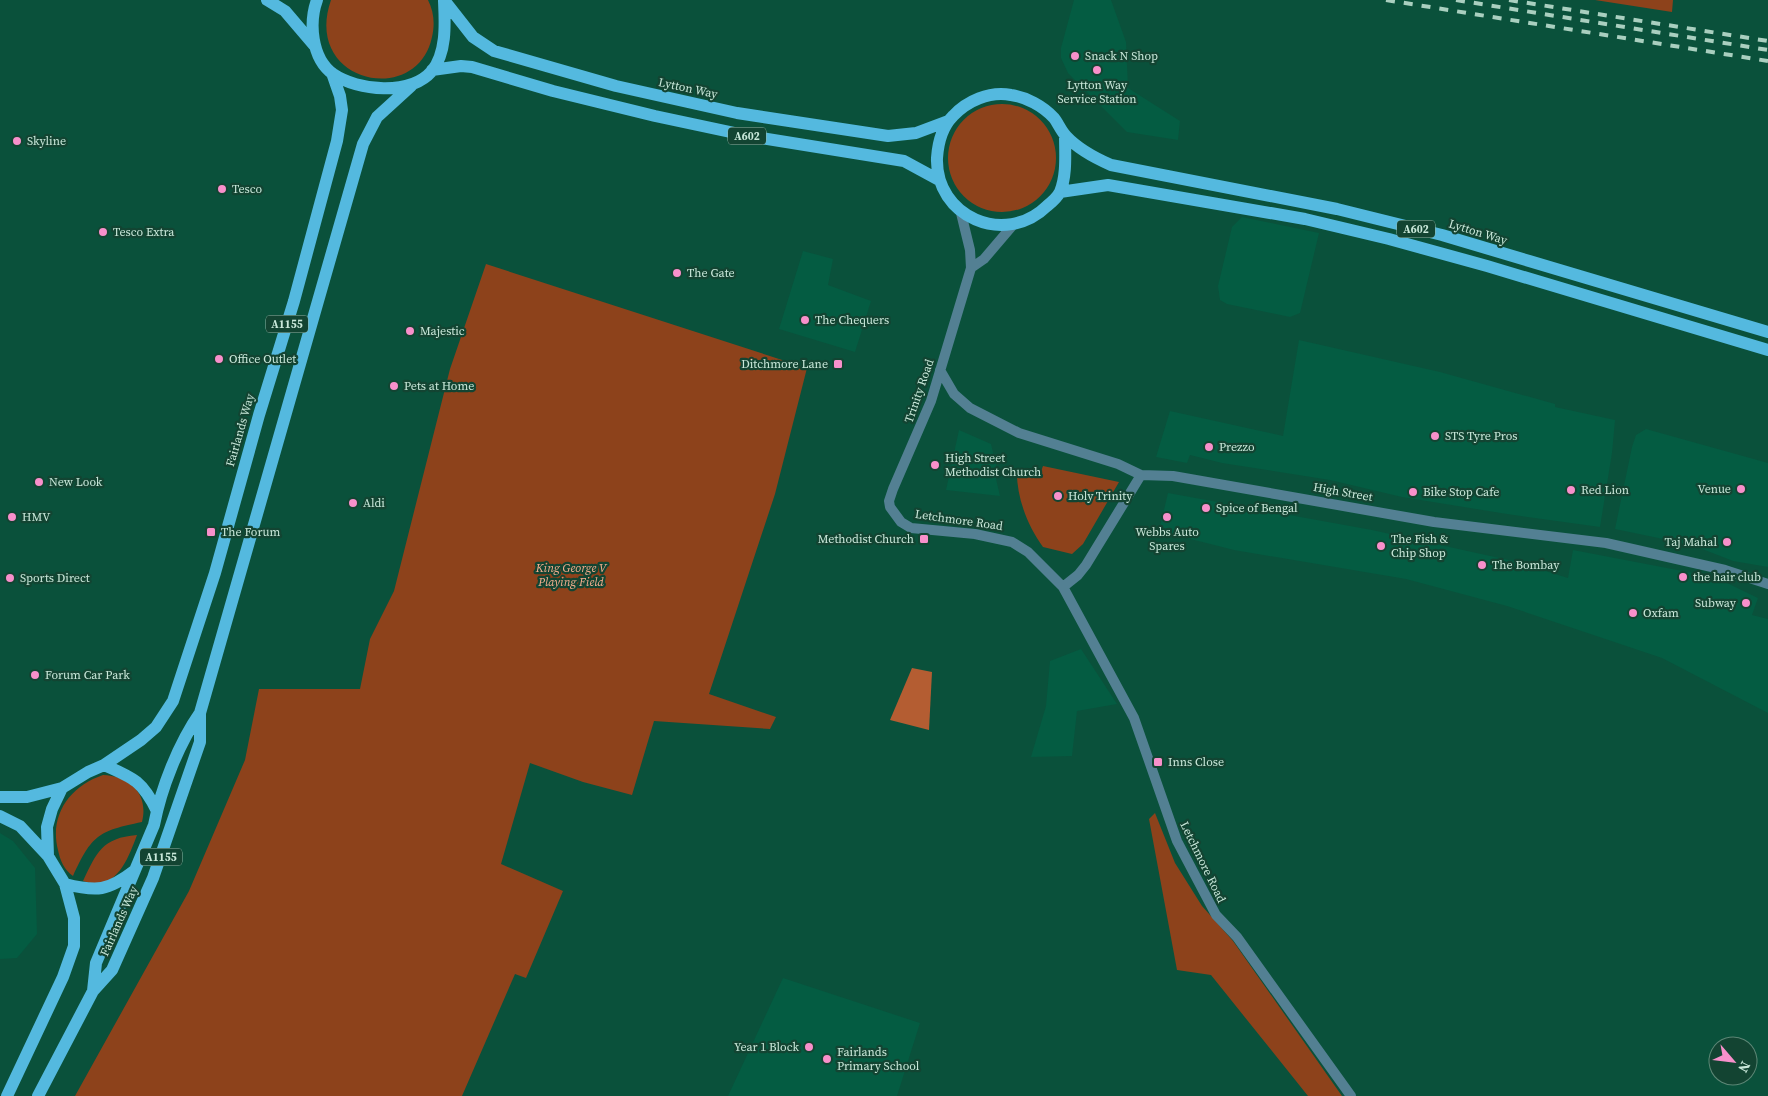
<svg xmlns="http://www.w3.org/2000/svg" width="1768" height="1096" font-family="'Source Serif 4',serif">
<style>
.built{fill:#045c42}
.green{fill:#8d421b}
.forest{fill:#b45d32}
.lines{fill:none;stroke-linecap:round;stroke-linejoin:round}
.tertiary{stroke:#538093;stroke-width:10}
.primary{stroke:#54b9df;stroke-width:12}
.rail{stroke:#a9cfbf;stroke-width:4;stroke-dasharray:9 9;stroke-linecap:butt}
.poi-dot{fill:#f890cb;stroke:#134432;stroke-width:2}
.labels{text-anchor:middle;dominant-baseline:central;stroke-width:4.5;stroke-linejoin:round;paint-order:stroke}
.shield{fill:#134432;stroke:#92b7a8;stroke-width:1}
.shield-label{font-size:11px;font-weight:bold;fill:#c9e8da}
.poi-label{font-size:12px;fill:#c9e8da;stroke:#134432;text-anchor:start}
.street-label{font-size:12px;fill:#c9e8da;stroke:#134432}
.park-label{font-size:12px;font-style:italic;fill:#f5af8f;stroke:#134432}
</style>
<rect width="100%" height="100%" fill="#0a513b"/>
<path class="built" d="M 1074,0 L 1111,0 L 1126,42 L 1128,88 L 1180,121 L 1178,140 L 1127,132 L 1068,73 L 1061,58 L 1061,48 Z
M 1242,217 L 1319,233 L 1300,313 L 1290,317 L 1227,304 L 1220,300 L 1218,286 L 1232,227 Z
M 803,251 L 833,259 L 828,285 L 871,301 L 855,352 L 779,329 Z
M 1299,340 L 1440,372 L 1555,404 L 1555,407 L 1615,420 L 1612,453 L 1600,527 L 1507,514 L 1402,497 L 1330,480 L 1222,463 L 1190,455 L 1187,463 L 1156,457 L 1170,411 L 1283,436 Z
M 1646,429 L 1768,463 L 1768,567 L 1733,561 L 1692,545 L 1615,529 L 1632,447 L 1636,435 Z
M 959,430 L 991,444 L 997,469 L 996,479 L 1000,496 L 946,490 Z
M 1168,493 L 1372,530 L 1513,561 L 1568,578 L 1573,550 L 1693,573 L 1729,584 L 1758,598 L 1752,615 L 1768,619 L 1768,713 L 1662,658 L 1507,606 L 1406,579 L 1234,550 L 1159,531 Z
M 1081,649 L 1117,704 L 1077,711 L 1072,756 L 1031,757 L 1046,706 L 1050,661 Z
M 0,833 L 13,841 L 35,868 L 37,934 L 17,958 L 0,959 Z
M 783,978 L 920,1023 L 897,1096 L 728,1096 Z"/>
<path class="green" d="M 331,0 L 428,0 C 434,12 435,24 432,37 C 417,108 302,83 331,0 Z
M 1595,0 L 1673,0 L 1672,12 Z
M948 158a54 54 0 1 1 108 0a54 54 0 1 1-108 0Z
M 486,264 L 807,368 L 775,494 L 709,694 L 776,717 L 770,729 L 654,721 L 632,795 L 583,782 L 530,763 L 501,864 L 563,891 L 526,978 L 515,974 L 462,1096 L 75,1096 L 189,891 L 245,760 L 259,689 L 360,689 L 370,639 L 394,591 L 450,369 Z
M 1043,466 L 1119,482 L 1083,544 L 1072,554 L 1043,547 C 1027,525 1016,496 1017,469 L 1040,474 Z
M 103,775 C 130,776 149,794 142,822 C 98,831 92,835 73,876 C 64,870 60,860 58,850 C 49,815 70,786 103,775 Z
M 1155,813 L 1175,863 L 1202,906 L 1233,941 L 1342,1096 L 1308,1096 L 1211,975 L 1177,970 L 1149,819 Z
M 137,835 C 128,859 116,893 83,881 C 97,852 102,838 137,835 Z"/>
<path class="forest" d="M 912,668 L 932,672 L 929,730 L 890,720 Z"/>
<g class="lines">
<path class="tertiary" d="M 961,213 L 970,250 L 971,268 L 931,401 L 893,489 L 889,501 L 890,507 L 901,522 L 911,528 L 975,534 L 1012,542 L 1028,552 L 1063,587 L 1134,718 L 1177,841 L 1216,915 L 1237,937 L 1351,1096
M 971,268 L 984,259 L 1013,225
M 940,370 L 954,394 L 970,408 L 1019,433 L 1118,464 L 1141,475 L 1173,476 L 1434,522 L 1606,543 L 1725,570 L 1768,584
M 1063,587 L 1078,575 L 1086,565 L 1141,475"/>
<path class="primary" d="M 267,0 L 285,11 L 314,45
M 317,0 C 309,22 311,58 333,74 C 358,91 410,96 432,71 C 447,52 445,23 444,1
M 444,0 L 473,37 L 494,51 L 616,86 L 737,113 L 888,136 L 916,133 L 948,121
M 432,70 L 461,66 L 472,67 L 553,91 L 655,116 L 749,136 L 904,161 L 939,180
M 1065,135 C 1065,154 1067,175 1060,192 C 1057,198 1052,202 1047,206 C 1005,247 935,217 937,158 C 938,143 942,127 953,116 C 967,101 989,91 1011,95 C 1026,97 1043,106 1054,118 C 1058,123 1061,131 1066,136 C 1078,149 1095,158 1111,165 L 1337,209 L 1442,235 L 1768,332
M 1060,192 L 1108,185 L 1305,219 L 1389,239 L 1487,266 L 1768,350
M 104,765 C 134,778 142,781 157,811
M 0,797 L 27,797 L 62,788
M 0,816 L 20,826 L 48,856
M 65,884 C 97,892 108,891 134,871
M 93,991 L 96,963 L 154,825 C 161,788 179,743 200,713
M 7,1096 L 63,977 L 74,946 L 74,918 L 65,884 L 48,856 L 47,827 L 52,809 L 62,788 L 88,772 L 104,765 L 141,740 L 156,727 L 173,701 L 215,573 L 259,415 L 294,301 L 337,141 L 342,110 L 340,96 L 332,73
M 38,1096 L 93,991 L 112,970 L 153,878 L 200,742 L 200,713 L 363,144 L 377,117 L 411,86"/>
<path class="rail" d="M 1386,0 L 1768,61
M 1456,0 L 1768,50
M 1509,0 L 1768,41"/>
</g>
<g class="poi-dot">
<circle cx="1075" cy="56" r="5"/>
<circle cx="1097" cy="70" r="5"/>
<circle cx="17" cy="141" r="5"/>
<circle cx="222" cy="189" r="5"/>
<circle cx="103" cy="232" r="5"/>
<circle cx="677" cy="273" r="5"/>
<circle cx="805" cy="320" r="5"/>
<circle cx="410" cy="331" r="5"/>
<circle cx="219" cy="359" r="5"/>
<rect x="833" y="359" width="10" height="10" rx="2.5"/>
<circle cx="394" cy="386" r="5"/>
<circle cx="1435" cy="436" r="5"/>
<circle cx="1209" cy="447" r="5"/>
<circle cx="935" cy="465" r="5"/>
<circle cx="39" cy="482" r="5"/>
<circle cx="1741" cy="489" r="5"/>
<circle cx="1571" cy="490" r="5"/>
<circle cx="1413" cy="492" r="5"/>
<circle cx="1058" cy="496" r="5"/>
<circle cx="353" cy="503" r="5"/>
<circle cx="1206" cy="508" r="5"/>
<circle cx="12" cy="517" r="5"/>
<circle cx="1167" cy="517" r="5"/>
<rect x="206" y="527" width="10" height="10" rx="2.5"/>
<rect x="919" y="534" width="10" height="10" rx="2.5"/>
<circle cx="1727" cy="542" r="5"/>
<circle cx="1381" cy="546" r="5"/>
<circle cx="1482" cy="565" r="5"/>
<circle cx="1683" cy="577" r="5"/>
<circle cx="10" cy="578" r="5"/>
<circle cx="1746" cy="603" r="5"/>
<circle cx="1633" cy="613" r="5"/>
<circle cx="35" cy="675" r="5"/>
<rect x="1153" y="757" width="10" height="10" rx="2.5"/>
<circle cx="809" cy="1047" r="5"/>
<circle cx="827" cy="1059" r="5"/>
</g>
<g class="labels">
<g class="shield">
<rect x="728" y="127.5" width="38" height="17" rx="4"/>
<rect x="1397" y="220.5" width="38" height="17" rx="4"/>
<rect x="266" y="315.5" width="42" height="17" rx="4"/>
<rect x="140" y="848.5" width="42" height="17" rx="4"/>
</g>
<g class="shield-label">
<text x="747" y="136">A602</text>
<text x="1416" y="229">A602</text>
<text x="287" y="324">A1155</text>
<text x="161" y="857">A1155</text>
</g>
<g class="poi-label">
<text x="1085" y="56">Snack N Shop</text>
<text x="1097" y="85" text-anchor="middle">Lytton Way<tspan x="1097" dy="14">Service Station</tspan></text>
<text x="27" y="141">Skyline</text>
<text x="232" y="189">Tesco</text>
<text x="113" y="232">Tesco Extra</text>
<text x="687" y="273">The Gate</text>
<text x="815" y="320">The Chequers</text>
<text x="420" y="331">Majestic</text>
<text x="229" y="359">Office Outlet</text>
<text x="828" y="364" text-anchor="end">Ditchmore Lane</text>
<text x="404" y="386">Pets at Home</text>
<text x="1445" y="436">STS Tyre Pros</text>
<text x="1219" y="447">Prezzo</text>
<text x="945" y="458">High Street<tspan x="945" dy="14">Methodist Church</tspan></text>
<text x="49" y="482">New Look</text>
<text x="1731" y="489" text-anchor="end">Venue</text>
<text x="1581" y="490">Red Lion</text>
<text x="1423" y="492">Bike Stop Cafe</text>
<text x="1068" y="496">Holy Trinity</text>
<text x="363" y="503">Aldi</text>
<text x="1216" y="508">Spice of Bengal</text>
<text x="22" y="517">HMV</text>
<text x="221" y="532">The Forum</text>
<text x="1167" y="532" text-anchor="middle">Webbs Auto<tspan x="1167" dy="14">Spares</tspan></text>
<text x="914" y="539" text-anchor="end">Methodist Church</text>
<text x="1391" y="539">The Fish &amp;<tspan x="1391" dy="14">Chip Shop</tspan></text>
<text x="1717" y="542" text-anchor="end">Taj Mahal</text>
<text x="1492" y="565">The Bombay</text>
<text x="1693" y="577">the hair club</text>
<text x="20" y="578">Sports Direct</text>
<text x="1736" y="603" text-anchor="end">Subway</text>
<text x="1643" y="613">Oxfam</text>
<text x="45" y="675">Forum Car Park</text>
<text x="1168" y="762">Inns Close</text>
<text x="799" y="1047" text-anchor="end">Year 1 Block</text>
<text x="837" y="1052">Fairlands<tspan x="837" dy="14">Primary School</tspan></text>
</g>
<g class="street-label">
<text transform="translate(688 88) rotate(12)">Lytton Way</text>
<text transform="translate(1478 232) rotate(17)">Lytton Way</text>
<text transform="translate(919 391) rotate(-71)">Trinity Road</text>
<text transform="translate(240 430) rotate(-74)">Fairlands Way</text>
<text transform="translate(1343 492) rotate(10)">High Street</text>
<text transform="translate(959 520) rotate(8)">Letchmore Road</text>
<text transform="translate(1203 862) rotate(64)">Letchmore Road</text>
<text transform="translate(119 921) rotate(-66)">Fairlands Way</text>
</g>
<g class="park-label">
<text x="571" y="568">King George V<tspan x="571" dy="14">Playing Field</tspan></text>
</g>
</g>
<g transform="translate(1733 1061) rotate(118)"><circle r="24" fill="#134432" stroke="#5c8675"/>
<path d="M0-4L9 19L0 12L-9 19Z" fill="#f890cb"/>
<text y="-8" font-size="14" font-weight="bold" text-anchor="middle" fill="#c9e8da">N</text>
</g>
</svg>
